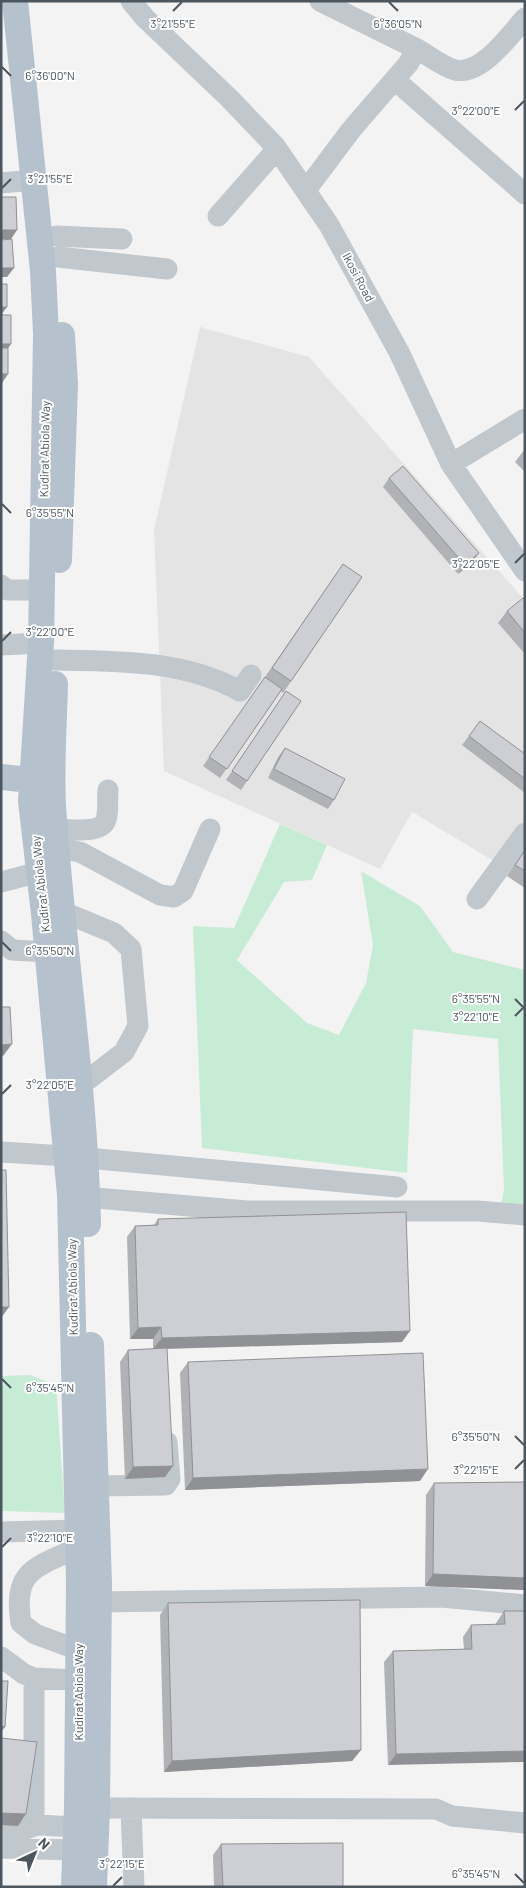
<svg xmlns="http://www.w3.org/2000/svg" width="526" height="1888" font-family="Barlow,sans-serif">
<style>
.education{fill:#e5e4e4}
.green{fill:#c7ecd6}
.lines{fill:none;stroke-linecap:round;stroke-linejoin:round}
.minor{stroke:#c0c7cd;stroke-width:21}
.major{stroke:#b5c2ce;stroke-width:26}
.wall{fill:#b0b2b6}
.shaded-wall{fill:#909194}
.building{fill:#cdcfd4;stroke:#909194}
.ticks{fill:none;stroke:#4c565e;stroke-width:2}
.labels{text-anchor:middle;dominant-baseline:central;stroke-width:4;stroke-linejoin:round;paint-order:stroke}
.street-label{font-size:12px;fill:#4c565e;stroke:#fff}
.ticks-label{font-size:12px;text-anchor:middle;fill:#4c565e;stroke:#fff;stroke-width:4;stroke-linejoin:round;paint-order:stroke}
</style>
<rect width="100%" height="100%" fill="#f4f3f3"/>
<path class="education" d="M 200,327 L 309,357 L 525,600 L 525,822 L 497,863 L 412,812 L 380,869 L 164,771 L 154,530 Z"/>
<path class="green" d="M 280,824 L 327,845 L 312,880 L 284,882 L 237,960 L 307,1023 L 339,1035 L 366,983 L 373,945 L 361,871 L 420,906 L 453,952 L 525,970 L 525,1204 L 501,1204 L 504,1190 L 498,1039 L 413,1029 L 407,1173 L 202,1148 L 193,926 L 234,928 Z
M 30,1375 L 56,1385 L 65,1513 L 1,1511 L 1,1376 Z"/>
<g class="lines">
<path class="minor" d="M 131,1 L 145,18 L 229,98 L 275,146 L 329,225 L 399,352 L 451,464 L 525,571
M 320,1 L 417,49
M 395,80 L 525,194
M 1,183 L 34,180
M 306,190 L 351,130 L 408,64 L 417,49 C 428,55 443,67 455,70 C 481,76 510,35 525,18
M 218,216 L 277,149
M 56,236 L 122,239
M 58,257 L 167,269
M 451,464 L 525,419
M 1,585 L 7,590 L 40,590
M 1,645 L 41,643
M 55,660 C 118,661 183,660 240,691 L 251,675
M 55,829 C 68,829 98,834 105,822 C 109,815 107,799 108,790
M 57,848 L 80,852 L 160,895 L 174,897 L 183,891 L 210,829
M 1,882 L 39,872
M 477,899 L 525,833
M 61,911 L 114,933 L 131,949 L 138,1026 L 124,1052 L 81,1085
M 1,941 L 12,950 L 48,952
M 1,1152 L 66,1156 L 397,1187
M 73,1196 L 247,1211 L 478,1211 L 525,1215
M 96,1486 L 166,1485 L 170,1479 L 167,1442
M 1,1532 L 78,1530
M 98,1602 L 441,1597 L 525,1605
M 78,1650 L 35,1634 L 21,1623 C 12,1570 36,1567 78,1548
M 1,1657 L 24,1674 L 34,1678 L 77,1680
M 34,1678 L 34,1819 L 37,1825 L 77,1827
M 97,1808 L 436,1809 L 452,1816 L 525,1823
M 131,1808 L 134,1887
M 1,1832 L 14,1833 L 37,1825
M 1,1848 L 76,1850"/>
<path class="major" d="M 15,1 L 43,271 L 46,334 L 41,643 L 31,801 L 44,914 L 70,1195 L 79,1583 L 77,1808 L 74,1887
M 59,560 L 65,384 L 62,335
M 55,684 C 54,724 51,766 53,805 C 62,945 85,1084 88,1224
M 1,777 L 50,782
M 91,1345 L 99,1583 L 97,1808 L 94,1887"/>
</g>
<path class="wall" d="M 525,449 L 525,472 L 515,462 Z
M 389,478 L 472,562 L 458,574 L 383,487 Z
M 343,564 L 362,577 L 283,693 L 281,691 L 220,778 L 203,766 L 265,677 Z
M 525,600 L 525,654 L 498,623 L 507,611 Z
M 286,691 L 301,701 L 241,790 L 226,780 Z
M 469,736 L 525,754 L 525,793 L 462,745 Z
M 285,748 L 334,800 L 328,809 L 268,778 L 278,757 Z
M 525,849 L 525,888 L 507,876 Z
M 158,1219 L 402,1342 L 167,1349 L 165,1477 L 125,1479 L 120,1362 L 128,1350 L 153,1349 L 153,1339 L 130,1339 L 127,1237 L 135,1226 L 154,1225 Z
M 188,1362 L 420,1481 L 185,1490 L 180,1373 Z
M 525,1482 L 525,1590 L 425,1586 L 426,1495 L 434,1483 Z
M 168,1603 L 361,1750 L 352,1761 L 164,1772 L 160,1615 Z
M 504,1611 L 525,1611 L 388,1765 L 384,1662 L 393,1651 L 464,1649 L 463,1637 L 471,1625 L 496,1625 L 496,1623 Z
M 221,1844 L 343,1887 L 214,1887 L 213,1855 Z"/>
<path class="shaded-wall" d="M 1,230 L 17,230 L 11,239 L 1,239 Z
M 1,268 L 14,268 L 7,277 L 1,277 Z
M 1,307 L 7,307 L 1,315 Z
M 1,344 L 11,344 L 5,353 L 1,353 Z
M 1,374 L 8,374 L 2,383 L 1,383 Z
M 479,553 L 472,562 L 458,574 L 465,565 Z
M 12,1044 L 3,1056 L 1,1056 L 1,1045 Z
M 1,1307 L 9,1307 L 1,1318 Z
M 161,1327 L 153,1339 L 130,1339 L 138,1328 Z
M 410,1331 L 402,1342 L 153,1349 L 162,1338 Z
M 173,1466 L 165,1477 L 125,1479 L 133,1467 Z
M 428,1469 L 420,1481 L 185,1490 L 193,1478 Z
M 433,1574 L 525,1578 L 525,1590 L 425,1586 Z
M 1,1726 L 5,1727 L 1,1732 Z
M 361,1750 L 352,1761 L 164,1772 L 172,1761 Z
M 525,1751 L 525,1762 L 388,1765 L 396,1754 Z
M 1,1813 L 26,1814 L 18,1826 L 1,1825 Z"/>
<path class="building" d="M 1,197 L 16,197 L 17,230 L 1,230 Z
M 12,239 L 14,268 L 1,268 L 1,240 Z
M 1,284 L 7,284 L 7,307 L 1,307 Z
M 1,315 L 11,315 L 11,344 L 1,344 Z
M 1,348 L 8,348 L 8,374 L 1,374 Z
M 403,466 L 479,553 L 465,565 L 389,478 Z
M 343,564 L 362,577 L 291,681 L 272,668 Z
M 523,598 L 525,600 L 525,633 L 507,611 Z
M 265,677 L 282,689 L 227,769 L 209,757 Z
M 286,691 L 301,701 L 247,781 L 232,771 Z
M 480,721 L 525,754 L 525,779 L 469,736 Z
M 285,748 L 345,779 L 334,800 L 274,769 Z
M 525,850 L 525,871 L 515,865 Z
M 1,1007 L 10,1007 L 12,1044 L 1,1045 Z
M 1,1170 L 6,1170 L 9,1307 L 1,1307 Z
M 406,1212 L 410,1331 L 162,1338 L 161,1327 L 138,1328 L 135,1226 L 158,1225 L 158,1219 Z
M 167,1348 L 173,1466 L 133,1467 L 128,1350 Z
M 423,1353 L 428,1469 L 193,1478 L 188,1362 Z
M 525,1482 L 525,1578 L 433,1574 L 434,1483 Z
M 360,1600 L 361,1750 L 172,1761 L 168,1603 Z
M 504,1611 L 525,1611 L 525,1751 L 396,1754 L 393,1651 L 472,1649 L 471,1625 L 505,1624 Z
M 1,1681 L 8,1681 L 5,1727 L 1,1726 Z
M 1,1738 L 37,1742 L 26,1814 L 1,1813 Z
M 343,1843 L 343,1887 L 223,1887 L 221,1844 Z"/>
<path class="ticks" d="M 389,2 L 398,11M 173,11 L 182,2M 2,67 L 11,76M 515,110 L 524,101M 2,188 L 11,179M 2,504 L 11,513M 515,563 L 524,554M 2,641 L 11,632M 2,942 L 11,951M 515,999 L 524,1008M 515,1016 L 524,1007M 2,1094 L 11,1085M 2,1379 L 11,1388M 515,1436 L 524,1445M 515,1469 L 524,1460M 2,1547 L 11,1538M 515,1874 L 524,1883M 113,1886 L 122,1877"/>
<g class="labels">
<g class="street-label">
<text transform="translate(359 277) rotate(62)">Ikosi Road</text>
<text transform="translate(44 449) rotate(-89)">Kudirat Abiola Way</text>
<text transform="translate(40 884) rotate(-96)">Kudirat Abiola Way</text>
<text transform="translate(72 1287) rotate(-91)">Kudirat Abiola Way</text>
<text transform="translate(78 1692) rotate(-90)">Kudirat Abiola Way</text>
</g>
</g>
<g class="ticks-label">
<text x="398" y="28">6°36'05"N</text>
<text x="173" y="28">3°21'55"E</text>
<text x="50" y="80">6°36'00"N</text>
<text x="476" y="115">3°22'00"E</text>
<text x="50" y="183">3°21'55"E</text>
<text x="50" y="517">6°35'55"N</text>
<text x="476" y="568">3°22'05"E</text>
<text x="50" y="636">3°22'00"E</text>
<text x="50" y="955">6°35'50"N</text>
<text x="476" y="1003">6°35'55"N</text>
<text x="476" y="1021">3°22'10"E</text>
<text x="50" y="1089">3°22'05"E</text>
<text x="50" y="1392">6°35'45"N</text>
<text x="476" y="1441">6°35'50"N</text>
<text x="476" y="1474">3°22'15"E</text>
<text x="50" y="1542">3°22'10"E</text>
<text x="122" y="1868">3°22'15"E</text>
<text x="476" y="1878">6°35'45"N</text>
</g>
<rect width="526" height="1888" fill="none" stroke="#4c565e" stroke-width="5"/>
<g transform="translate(35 1853) rotate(44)" stroke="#ffffff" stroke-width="4" paint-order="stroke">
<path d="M0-4L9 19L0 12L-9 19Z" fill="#4c565e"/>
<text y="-8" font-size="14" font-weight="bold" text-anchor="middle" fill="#4c565e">N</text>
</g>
</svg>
